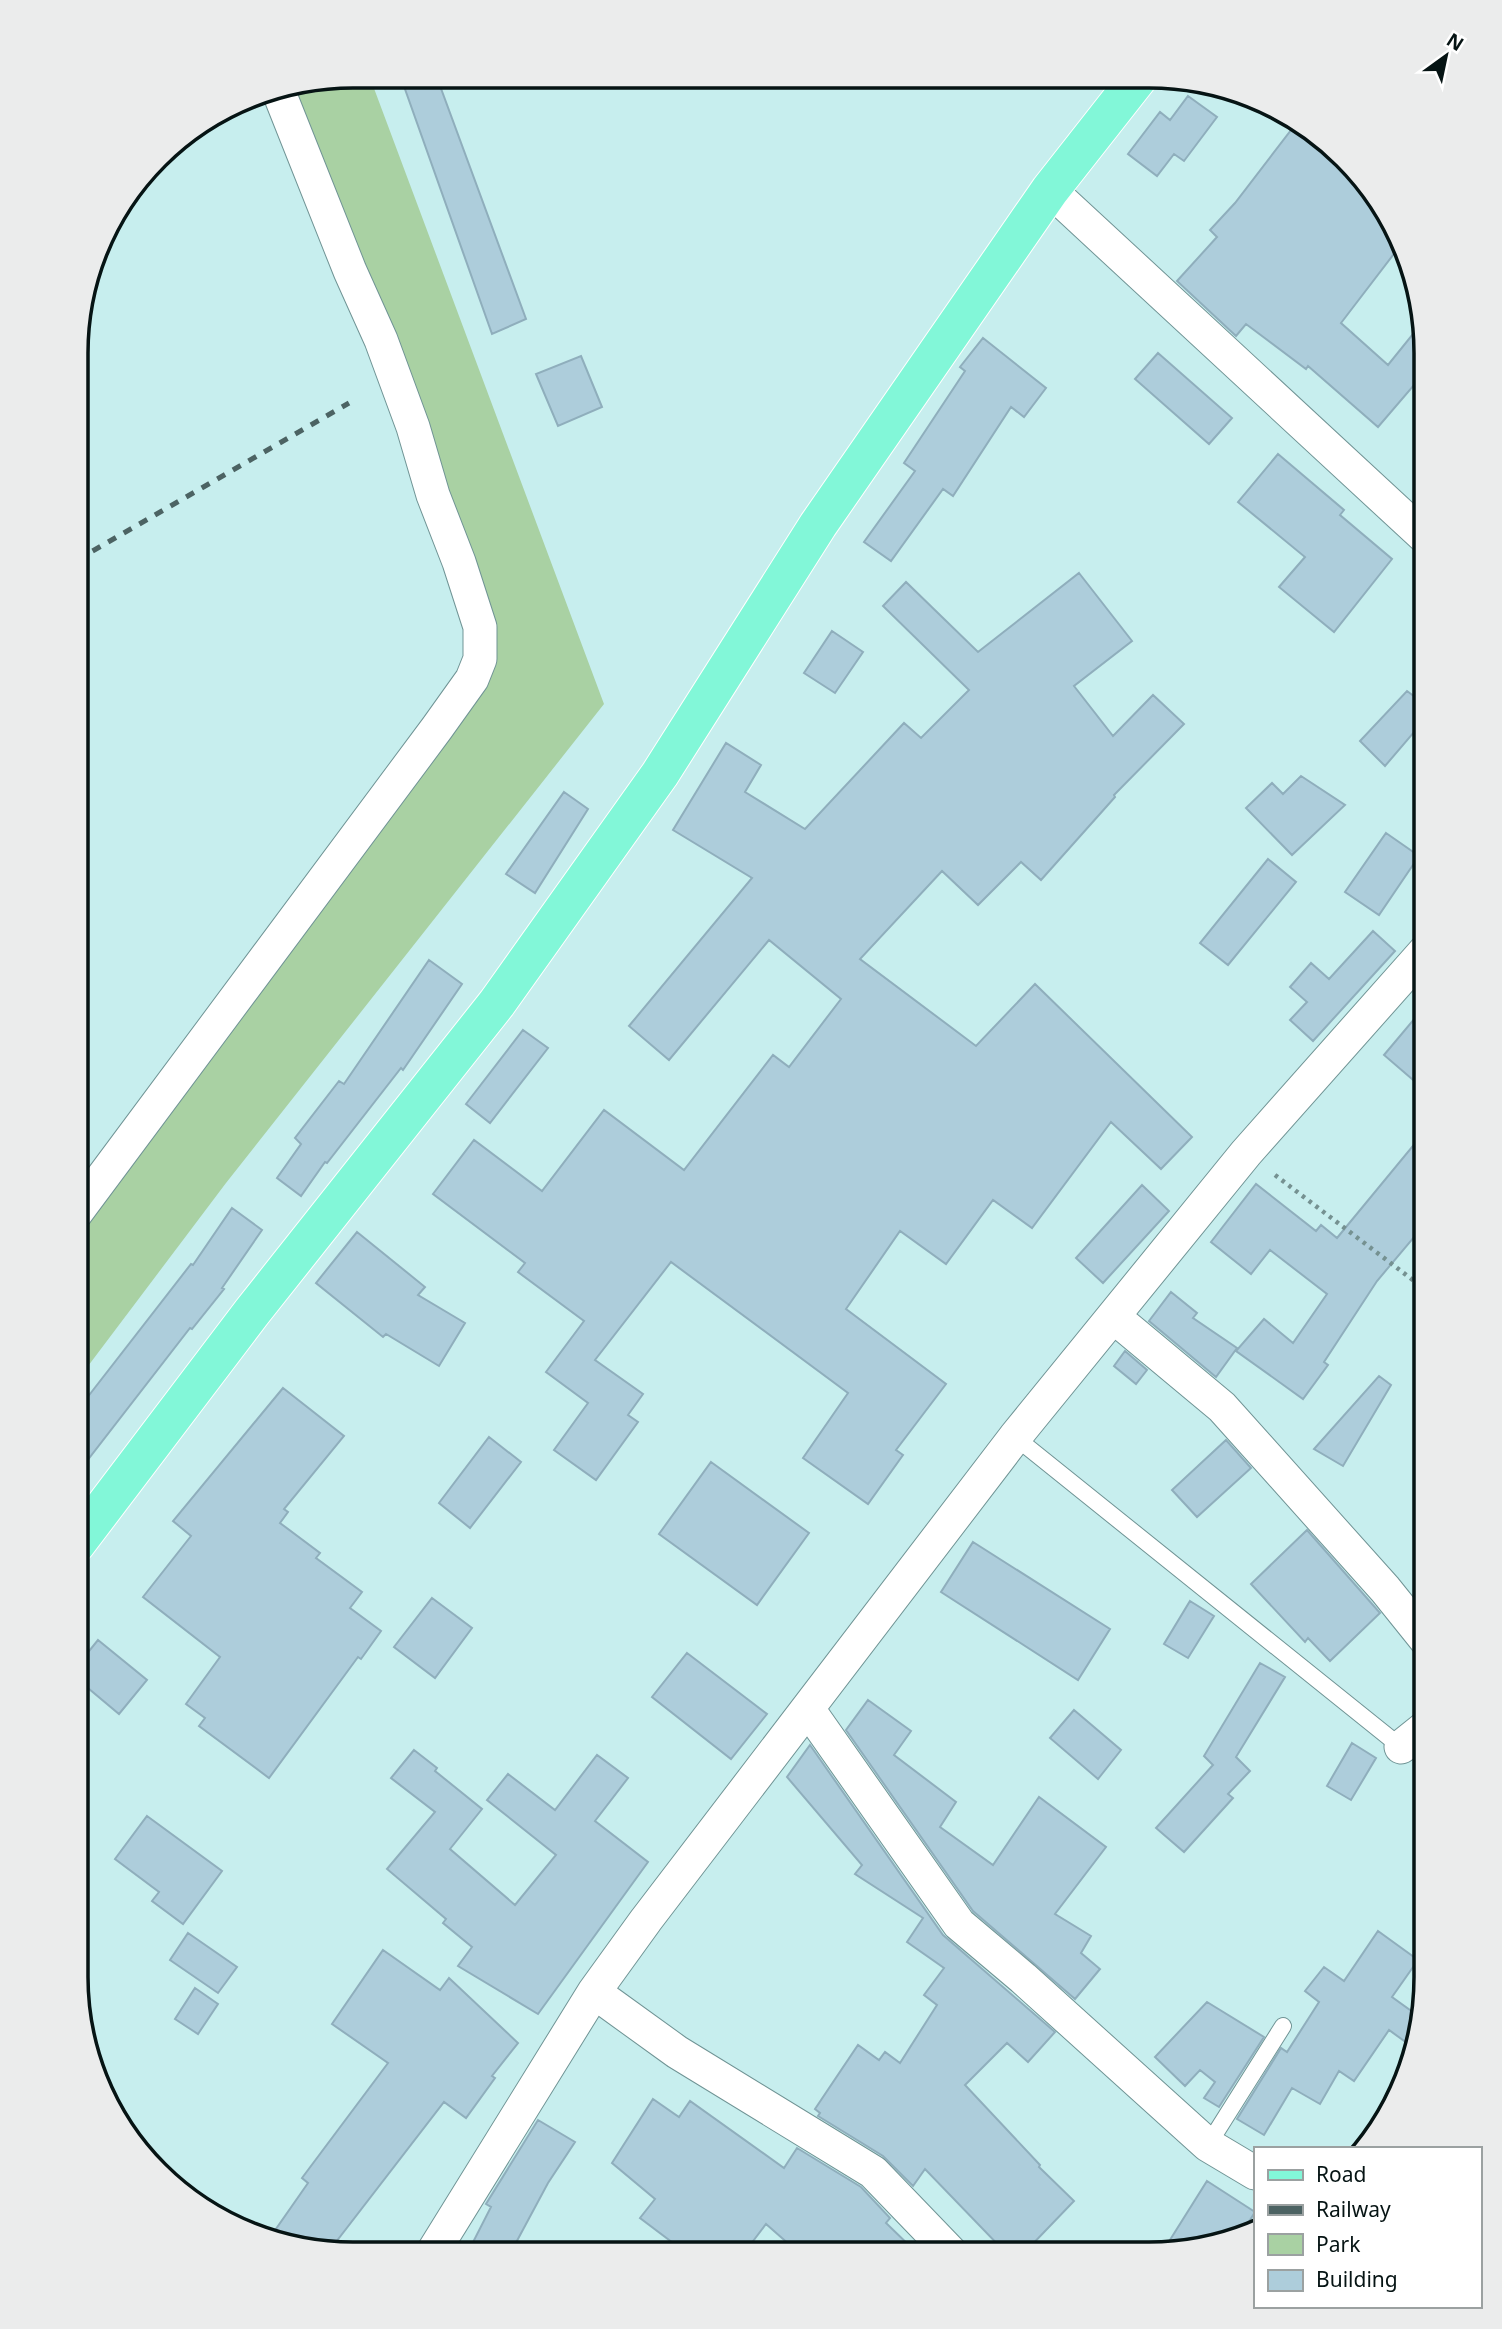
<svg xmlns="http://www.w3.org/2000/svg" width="1502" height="2329" font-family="'Noto Sans',sans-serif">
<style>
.green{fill:#a9d1a3}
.building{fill:#adcddb;stroke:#8faebc;stroke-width:2}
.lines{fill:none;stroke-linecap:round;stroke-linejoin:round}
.lane-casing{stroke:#709495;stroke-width:18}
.street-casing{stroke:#709495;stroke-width:35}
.primary-casing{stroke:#fff;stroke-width:40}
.path{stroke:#759191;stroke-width:4.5;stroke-dasharray:3.5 5;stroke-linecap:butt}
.lane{stroke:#fff;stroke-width:16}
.street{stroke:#fff;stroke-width:33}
.primary{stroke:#82f7d8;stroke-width:38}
.rail{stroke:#4c6363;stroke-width:5;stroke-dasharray:9 9;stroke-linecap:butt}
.rim{fill:none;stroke:#061414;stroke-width:3.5}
</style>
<rect width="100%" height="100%" fill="#c7eeee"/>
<path class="green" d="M 353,75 L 369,75 L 604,704 L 226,1183 L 76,1382 L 76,1213 L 480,659 L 278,90 Z"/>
<path class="building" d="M 400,75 L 436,75 L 526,319 L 492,334 Z
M 1188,96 L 1217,117 L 1184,161 L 1174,154 L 1157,176 L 1128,154 L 1160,112 L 1170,120 Z
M 1298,121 L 1318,132 L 1369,184 L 1403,242 L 1341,323 L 1388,365 L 1421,324 L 1427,353 L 1427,370 L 1378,427 L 1308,366 L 1306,369 L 1246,324 L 1236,336 L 1177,281 L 1217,237 L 1210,230 L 1235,203 Z
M 983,338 L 1046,388 L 1024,417 L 1011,407 L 953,496 L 943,489 L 891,561 L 864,542 L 915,471 L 904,463 L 965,371 L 960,367 Z
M 1158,353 L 1232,418 L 1209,444 L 1135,379 Z
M 581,356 L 602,407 L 558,426 L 536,374 Z
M 1278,454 L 1344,510 L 1340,515 L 1392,559 L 1334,632 L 1279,587 L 1305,557 L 1238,502 Z
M 1079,573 L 1132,641 L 1074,686 L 1113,736 L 1153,695 L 1184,724 L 1114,795 L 1115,797 L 1041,880 L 1021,862 L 978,905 L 942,871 L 860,959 L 976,1046 L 1035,984 L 1192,1137 L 1161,1169 L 1111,1122 L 1032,1228 L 993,1200 L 946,1264 L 900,1231 L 846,1309 L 946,1384 L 896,1450 L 903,1455 L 868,1504 L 803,1458 L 848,1393 L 671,1262 L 595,1360 L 643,1394 L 628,1415 L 638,1422 L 596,1480 L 554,1450 L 588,1403 L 546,1372 L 584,1321 L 518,1272 L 525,1263 L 433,1194 L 474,1140 L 542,1191 L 604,1110 L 684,1170 L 773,1055 L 789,1067 L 841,999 L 769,940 L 669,1060 L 629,1026 L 752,878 L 673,830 L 726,743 L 761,765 L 745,792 L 805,829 L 904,723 L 921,738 L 969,690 L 883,606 L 906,582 L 978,652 Z
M 832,631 L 863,652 L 835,693 L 804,673 Z
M 1407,691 L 1427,706 L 1427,717 L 1385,766 L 1360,741 Z
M 1301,776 L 1345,805 L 1292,855 L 1246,808 L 1272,783 L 1283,794 Z
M 564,792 L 588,809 L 535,893 L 506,874 Z
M 1386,833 L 1419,856 L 1379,915 L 1345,892 Z
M 1268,859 L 1296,882 L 1228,965 L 1200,943 Z
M 1373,931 L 1395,951 L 1313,1041 L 1290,1020 L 1307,1002 L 1290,987 L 1311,963 L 1329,979 Z
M 429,960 L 462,984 L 403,1070 L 401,1068 L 327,1163 L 325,1162 L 301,1196 L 277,1178 L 301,1144 L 295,1138 L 339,1081 L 344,1084 Z
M 1426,1005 L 1426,1091 L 1384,1055 Z
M 523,1030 L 548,1048 L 490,1123 L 466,1104 Z
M 1426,1130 L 1426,1223 L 1377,1281 L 1324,1362 L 1328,1365 L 1303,1399 L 1236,1351 L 1264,1319 L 1293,1343 L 1327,1294 L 1270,1250 L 1251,1274 L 1211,1242 L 1256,1184 L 1316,1231 L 1321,1225 L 1337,1238 Z
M 1142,1185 L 1169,1211 L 1103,1283 L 1076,1258 Z
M 232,1208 L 262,1230 L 222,1288 L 224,1289 L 192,1329 L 190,1328 L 76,1475 L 76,1412 L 191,1264 L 193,1265 Z
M 357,1232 L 425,1287 L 418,1295 L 465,1323 L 439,1366 L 386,1334 L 383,1337 L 316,1283 Z
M 1171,1292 L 1197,1313 L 1193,1318 L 1237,1348 L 1216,1377 L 1149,1321 Z
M 1125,1351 L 1147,1370 L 1136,1384 L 1114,1366 Z
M 1379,1376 L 1391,1385 L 1343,1466 L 1314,1449 Z
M 283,1388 L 344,1436 L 284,1509 L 288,1512 L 280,1523 L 320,1553 L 316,1558 L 362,1592 L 350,1608 L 381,1631 L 361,1659 L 358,1657 L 269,1778 L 199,1726 L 205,1718 L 186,1704 L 220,1657 L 143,1597 L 191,1536 L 173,1521 Z
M 489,1437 L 521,1462 L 470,1528 L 439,1503 Z
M 1226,1440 L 1251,1468 L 1197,1517 L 1172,1490 Z
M 711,1462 L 809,1533 L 757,1605 L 659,1534 Z
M 1307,1530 L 1380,1613 L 1330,1661 L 1308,1638 L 1305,1642 L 1251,1584 Z
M 973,1542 L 1110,1629 L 1078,1680 L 941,1592 Z
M 432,1598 L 472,1628 L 435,1678 L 394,1647 Z
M 1190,1601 L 1214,1616 L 1188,1658 L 1164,1644 Z
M 98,1640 L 147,1680 L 119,1714 L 76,1678 L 76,1667 Z
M 687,1653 L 767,1714 L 731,1759 L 652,1697 Z
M 1260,1663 L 1285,1677 L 1236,1757 L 1250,1771 L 1228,1794 L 1233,1798 L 1184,1852 L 1156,1828 L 1213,1765 L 1204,1756 Z
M 868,1700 L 911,1731 L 894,1755 L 956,1802 L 940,1827 L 993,1865 L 1039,1797 L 1106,1847 L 1055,1914 L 1091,1936 L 1081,1953 L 1100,1969 L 1075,1999 L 973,1911 L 846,1730 Z
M 1074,1710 L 1121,1750 L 1098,1779 L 1050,1738 Z
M 1352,1743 L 1376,1758 L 1351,1800 L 1327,1786 Z
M 810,1745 L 943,1935 L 1055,2032 L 1028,2062 L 1007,2043 L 965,2085 L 1040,2165 L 1039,2167 L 1074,2201 L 1024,2253 L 1006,2253 L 925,2169 L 913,2186 L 883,2156 L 818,2116 L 820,2113 L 815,2109 L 858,2045 L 879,2060 L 885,2052 L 900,2063 L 937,2005 L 924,1995 L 944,1968 L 907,1942 L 923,1918 L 855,1874 L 862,1865 L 787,1777 Z
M 414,1750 L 437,1768 L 435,1771 L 482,1809 L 450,1849 L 515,1905 L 556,1855 L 487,1800 L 508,1774 L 555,1810 L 597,1755 L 628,1778 L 595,1821 L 648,1862 L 538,2014 L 458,1966 L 472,1947 L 443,1923 L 446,1919 L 387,1869 L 435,1812 L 391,1778 Z
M 147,1816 L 222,1871 L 183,1924 L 152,1901 L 159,1892 L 115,1859 Z
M 1378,1931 L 1418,1960 L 1392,1997 L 1421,2018 L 1414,2048 L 1389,2030 L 1354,2081 L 1339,2071 L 1320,2104 L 1292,2088 L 1264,2135 L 1237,2119 L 1281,2048 L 1287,2052 L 1319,2002 L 1305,1991 L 1324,1967 L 1344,1981 Z
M 188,1933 L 237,1967 L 218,1993 L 170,1960 Z
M 383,1950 L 440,1990 L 449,1978 L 518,2043 L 492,2076 L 495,2078 L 466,2118 L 444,2102 L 329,2251 L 317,2251 L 269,2239 L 308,2183 L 302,2178 L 388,2063 L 332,2024 Z
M 195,1988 L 218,2004 L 198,2034 L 175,2019 Z
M 1207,2002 L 1264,2037 L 1219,2107 L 1204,2098 L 1215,2082 L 1200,2070 L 1185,2086 L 1155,2057 Z
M 653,2099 L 679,2117 L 690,2101 L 784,2168 L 797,2148 L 861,2187 L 890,2218 L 886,2223 L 917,2253 L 799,2253 L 766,2224 L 744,2253 L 685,2252 L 640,2218 L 655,2199 L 612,2163 Z
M 538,2120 L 575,2142 L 548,2183 L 511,2252 L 468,2252 L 491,2207 L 486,2204 Z
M 1207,2181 L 1255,2212 L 1240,2236 L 1163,2251 Z"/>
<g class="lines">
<defs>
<path id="lane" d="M 1015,1437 L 1401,1747
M 1208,2145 L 1283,2026"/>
<path id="street" d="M 1050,190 L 1427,539
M 76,1213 L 437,728 L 472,679 L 480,659 L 480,627 L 459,562 L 433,495 L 413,427 L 381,340 L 350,271 L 278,90
M 1114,1317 L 1222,1407 L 1385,1589 L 1426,1640
M 808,1709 L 959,1924 L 1023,1978 L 1208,2145 L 1255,2173
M 1401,1747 L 1426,1727
M 594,1992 L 677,2052 L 873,2172 L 951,2253
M 433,2252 L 594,1992 L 646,1920 L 1015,1437 L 1246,1153 L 1427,949"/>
<path id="primary" d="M 76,1544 L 252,1312 L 497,1003 L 660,774 L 818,525 L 1050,190 L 1138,78"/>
</defs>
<use href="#lane" class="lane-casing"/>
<use href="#street" class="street-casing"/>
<use href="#primary" class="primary-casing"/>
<path class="path" d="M 1275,1175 L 1426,1290"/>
<use href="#lane" class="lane"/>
<use href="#street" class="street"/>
<use href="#primary" class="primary"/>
<path class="rail" d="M 77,560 L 349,403"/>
</g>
<path d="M0 0H1502V2329H0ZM353 88H1149A265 265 0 0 1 1414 353V1977A265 265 0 0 1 1149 2242H353A265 265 0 0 1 88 1977V353A265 265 0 0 1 353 88Z" fill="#ebecec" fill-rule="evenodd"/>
<path class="rim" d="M353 88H1149A265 265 0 0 1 1414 353V1977A265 265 0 0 1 1149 2242H353A265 265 0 0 1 88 1977V353A265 265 0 0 1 353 88Z"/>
<rect x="1254" y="2147" width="228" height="161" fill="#ffffff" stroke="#9ba1a1" stroke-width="2"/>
<rect x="1268" y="2170" width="35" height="10" fill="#82f7d8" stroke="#9ba1a1" stroke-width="2"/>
<text x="1316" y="2182" font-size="21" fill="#061414">Road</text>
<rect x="1268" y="2205" width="35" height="10" fill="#4c6363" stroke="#9ba1a1" stroke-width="2"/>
<text x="1316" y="2217" font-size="21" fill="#061414">Railway</text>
<rect x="1268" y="2234" width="35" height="21" fill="#a9d1a3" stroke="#9ba1a1" stroke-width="2"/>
<text x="1316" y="2252" font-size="21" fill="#061414">Park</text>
<rect x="1268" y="2270" width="35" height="21" fill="#adcddb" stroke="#9ba1a1" stroke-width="2"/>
<text x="1316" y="2287" font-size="21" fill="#061414">Building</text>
<g transform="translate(1446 56) rotate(33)" stroke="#ffffff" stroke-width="5" paint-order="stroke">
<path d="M0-5L12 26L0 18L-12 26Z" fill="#061414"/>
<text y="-10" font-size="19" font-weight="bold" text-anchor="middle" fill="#061414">N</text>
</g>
</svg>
